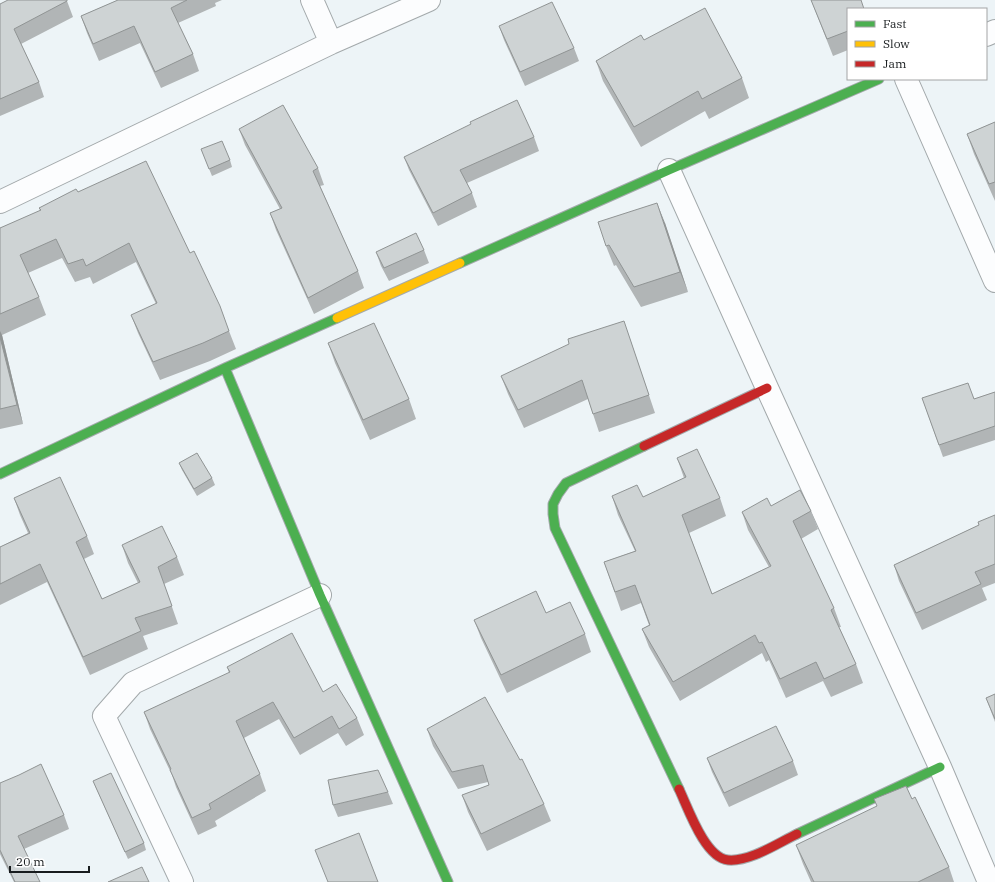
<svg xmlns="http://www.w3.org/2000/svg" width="995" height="882" font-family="'IBM Plex Serif',serif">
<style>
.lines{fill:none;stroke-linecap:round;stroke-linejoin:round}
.street-casing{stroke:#a3a9ab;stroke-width:24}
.fast-casing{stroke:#a3a9ab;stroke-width:11}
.slow-casing{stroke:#a3a9ab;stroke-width:11}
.jam-casing{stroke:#a3a9ab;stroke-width:11}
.street{stroke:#fcfdfe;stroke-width:22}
.fast{stroke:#4caf50;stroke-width:9}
.slow{stroke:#ffc107;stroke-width:9}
.jam{stroke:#c62828;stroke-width:9}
.wall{fill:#b1b5b6}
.shaded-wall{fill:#909494}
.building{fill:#ced3d4;stroke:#909494}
</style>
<rect width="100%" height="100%" fill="#edf4f7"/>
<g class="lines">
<defs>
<path id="street" d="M 312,0 L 331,43
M 986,35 L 995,31
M 906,79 L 995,281
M 669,170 L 767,388 L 940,767 L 989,882
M 0,202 L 331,43 L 429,0
M 182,882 L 104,716 L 133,683 L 320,595"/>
<path id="fast" d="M 460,263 L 669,170 L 879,79
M 225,368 L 320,595 L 448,882
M 644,446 L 566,483 L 558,494 L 553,504 L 553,514 L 555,528 L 679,789
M 0,474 L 225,368 L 337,318
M 797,834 L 940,767"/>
<path id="slow" d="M 337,318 L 460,263"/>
<path id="jam" d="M 644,446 L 767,388
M 679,789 C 688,808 705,858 728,860 C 750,862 778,843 797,834"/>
</defs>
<use href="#street" class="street-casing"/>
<use href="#fast" class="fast-casing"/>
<use href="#slow" class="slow-casing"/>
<use href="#jam" class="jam-casing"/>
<use href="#street" class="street"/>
<use href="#fast" class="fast"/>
<use href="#slow" class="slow"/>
<use href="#jam" class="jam"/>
</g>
<path class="wall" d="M 118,0 L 222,0 L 215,3 L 216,6 L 178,23 L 193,54 L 199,71 L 161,88 L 140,43 L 99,61 L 87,33 L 81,16 Z
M 811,0 L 861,0 L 848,9 L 848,50 L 833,56 Z
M 67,1 L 73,17 L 21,44 L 39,82 L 44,97 L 0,116 L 0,4 Z
M 499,26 L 574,48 L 579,61 L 525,86 L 504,40 Z
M 644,40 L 742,78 L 749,98 L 709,119 L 705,111 L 641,147 L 603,81 L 596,61 Z
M 995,122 L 995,201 L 974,154 L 967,134 Z
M 239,129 L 318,168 L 324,185 L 320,186 L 358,271 L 364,288 L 314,314 L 276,230 L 270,213 L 280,209 L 245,145 Z
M 534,137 L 539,151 L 467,183 L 472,193 L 477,207 L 438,226 L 409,170 L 404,157 Z
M 201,149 L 230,160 L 232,167 L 212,176 Z
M 78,192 L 190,253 L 229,331 L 236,349 L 210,361 L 160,380 L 138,333 L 131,315 L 156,304 L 136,262 L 93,284 L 90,277 L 75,282 L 62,258 L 28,273 L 39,297 L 46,315 L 2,335 L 23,424 L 0,429 L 0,228 L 40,211 L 39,208 Z
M 665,223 L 688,292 L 641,307 L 616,265 L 614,266 L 606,246 Z
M 424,250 L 429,263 L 389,281 L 381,266 L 376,252 Z
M 630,339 L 655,413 L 599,432 L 588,399 L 524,428 L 508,394 L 501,376 Z
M 328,343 L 409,399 L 416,419 L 370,440 L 335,363 Z
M 995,392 L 995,440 L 943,457 L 922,398 L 974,399 Z
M 677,458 L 720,498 L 726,516 L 689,533 L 712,594 L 769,567 L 748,530 L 742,512 L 771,506 L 811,511 L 818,529 L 801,539 L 834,608 L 841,627 L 839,627 L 856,664 L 863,683 L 831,697 L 823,681 L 786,698 L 769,660 L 766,662 L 762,653 L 680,701 L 649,647 L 642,629 L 649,625 L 641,603 L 621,611 L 604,562 L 635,551 L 618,515 L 612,496 L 643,497 L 684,478 Z
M 179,463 L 212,478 L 215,485 L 197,496 L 182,470 Z
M 14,498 L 87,536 L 94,554 L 84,559 L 102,599 L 138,583 L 128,563 L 122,545 L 177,557 L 184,575 L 164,584 L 178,624 L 143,636 L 148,649 L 90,675 L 47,582 L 0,605 L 0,547 L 28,533 L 20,515 Z
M 995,515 L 995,583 L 982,588 L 987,600 L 922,630 L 899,581 L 894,565 L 979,525 Z
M 546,613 L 585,634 L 591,652 L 507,693 L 481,638 L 474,620 Z
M 227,667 L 323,692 L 357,718 L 364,735 L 346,746 L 338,733 L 300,755 L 279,719 L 244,738 L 260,774 L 266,791 L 215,821 L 217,826 L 198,835 L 176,787 L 172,775 L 150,729 L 144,712 L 229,673 Z
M 995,694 L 995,722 L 986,698 Z
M 427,729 L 544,804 L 551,821 L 487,851 L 468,812 L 462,795 L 489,785 L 488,782 L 458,789 L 433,746 Z
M 707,758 L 793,761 L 798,775 L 729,807 L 712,772 Z
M 93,781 L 144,843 L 146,850 L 128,859 L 96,788 Z
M 0,783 L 64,815 L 69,829 L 24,849 L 40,882 L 14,882 L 0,854 Z
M 388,792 L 393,804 L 338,817 L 333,805 Z
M 912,799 L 949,867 L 954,882 L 811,882 L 803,864 L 796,845 Z"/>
<path class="shaded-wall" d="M 657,203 L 665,223 L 688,292 L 680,272 Z
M 0,331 L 2,335 L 23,424 L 17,405 L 0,337 Z"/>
<path class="building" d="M 8,0 L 67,0 L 67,1 L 14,29 L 39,82 L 0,99 L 0,4 Z
M 118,0 L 187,0 L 171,8 L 193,54 L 155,72 L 134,26 L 93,44 L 81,16 Z
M 811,0 L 861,0 L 864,9 L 848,9 L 848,31 L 827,39 Z
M 552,2 L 574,48 L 520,72 L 499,26 Z
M 705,8 L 742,78 L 702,99 L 698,91 L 634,127 L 596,61 L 641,35 L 644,40 Z
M 517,100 L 534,137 L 460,170 L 472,193 L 433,213 L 404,157 L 471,124 L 470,122 Z
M 283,105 L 318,168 L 313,171 L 358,271 L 308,298 L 270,213 L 282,208 L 239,129 Z
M 995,122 L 995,182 L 989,184 L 967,134 Z
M 222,141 L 230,160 L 209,169 L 201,149 Z
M 146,161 L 190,253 L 194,251 L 220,306 L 229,331 L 203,343 L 153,362 L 131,315 L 157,303 L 129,243 L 86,266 L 83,259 L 68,264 L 56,239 L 20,255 L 39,297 L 0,314 L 0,228 L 41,210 L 39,208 L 76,189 L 78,192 Z
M 657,203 L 680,272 L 634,287 L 609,245 L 606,246 L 598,222 Z
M 416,233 L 424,250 L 384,268 L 376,252 Z
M 624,321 L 649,395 L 593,414 L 582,380 L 518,410 L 501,376 L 569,344 L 568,339 Z
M 374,323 L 409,399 L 363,420 L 328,343 Z
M 0,337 L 17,405 L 0,409 Z
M 968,383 L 974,399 L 995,392 L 995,426 L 939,445 L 922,398 Z
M 697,449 L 720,498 L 682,515 L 712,594 L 771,566 L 742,512 L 767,498 L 771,506 L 800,490 L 811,511 L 793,521 L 834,608 L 831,610 L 856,664 L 824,679 L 816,662 L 780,679 L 762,642 L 759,643 L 755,635 L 673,682 L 642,629 L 650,625 L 635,585 L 615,592 L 604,562 L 636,551 L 612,496 L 637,485 L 643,497 L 686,477 L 677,458 Z
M 197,453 L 212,478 L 194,489 L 179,463 Z
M 60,477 L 87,536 L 76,542 L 102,599 L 140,582 L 122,545 L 162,526 L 177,557 L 158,567 L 172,606 L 135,618 L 141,631 L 83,657 L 40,564 L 0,584 L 0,547 L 30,533 L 14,498 Z
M 995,515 L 995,564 L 975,572 L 981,584 L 916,613 L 894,565 L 979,525 L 978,522 Z
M 536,591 L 546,613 L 570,602 L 585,634 L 501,675 L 474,620 Z
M 292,633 L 323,692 L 336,684 L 357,718 L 339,729 L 332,716 L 294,738 L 273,702 L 236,721 L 260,774 L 209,804 L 211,809 L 192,818 L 170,770 L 171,769 L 144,712 L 230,672 L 227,667 Z
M 995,694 L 995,719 L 986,698 Z
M 485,697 L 520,760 L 522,759 L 544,804 L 481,834 L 462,795 L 489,785 L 483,765 L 452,772 L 427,729 Z
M 776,726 L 793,761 L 724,793 L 707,758 Z
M 41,764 L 64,815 L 18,836 L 40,882 L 15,882 L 0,850 L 0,783 L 19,775 Z
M 378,770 L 388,792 L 333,805 L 328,780 Z
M 111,773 L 144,843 L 125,852 L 93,781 Z
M 906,786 L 912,799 L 915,797 L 949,867 L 918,882 L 814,882 L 796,845 L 877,806 L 874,799 Z
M 359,833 L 378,882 L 328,882 L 315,850 Z
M 142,867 L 149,882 L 108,882 Z"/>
<rect x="847" y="8" width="140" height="72" fill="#ffffff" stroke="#a3a4a5"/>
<rect x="855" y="21" width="20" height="6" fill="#4caf50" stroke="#a3a4a5"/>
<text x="883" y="28" font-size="12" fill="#181c1e">Fast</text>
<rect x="855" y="41" width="20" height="6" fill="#ffc107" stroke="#a3a4a5"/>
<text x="883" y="48" font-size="12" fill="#181c1e">Slow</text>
<rect x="855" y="61" width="20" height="6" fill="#c62828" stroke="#a3a4a5"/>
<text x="883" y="68" font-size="12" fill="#181c1e">Jam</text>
<path d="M10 866v6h79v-6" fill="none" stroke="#181c1e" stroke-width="2"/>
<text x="16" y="866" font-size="12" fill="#181c1e" stroke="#ffffff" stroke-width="3" paint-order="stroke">20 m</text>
</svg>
